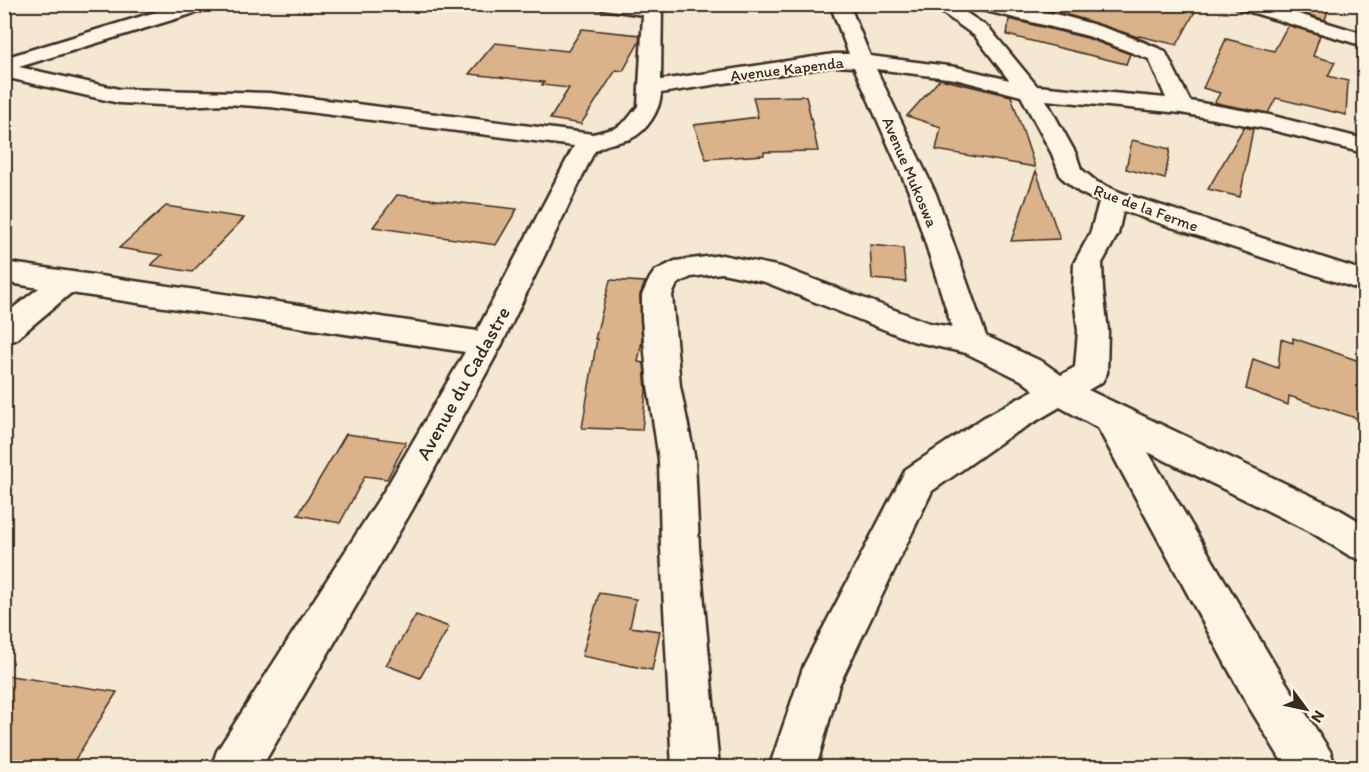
<svg xmlns="http://www.w3.org/2000/svg" width="1369" height="772" font-family="Itim,sans-serif">
<style>
.building{fill:#dab38b;stroke:#3b2a1e;stroke-width:1.5}
.lines{fill:none;stroke-linecap:round;stroke-linejoin:round}
.minor-casing{stroke:#3b2a1e;stroke-width:5}
.minor{fill:#fcf5e5;fill-rule:evenodd}
.labels{text-anchor:middle;dominant-baseline:central;stroke-width:4.5;stroke-linejoin:round;paint-order:stroke}
.far-street-label{font-size:16px;fill:#3b2a1e;stroke:#fcf5e5}
.street-label{font-size:20px;fill:#3b2a1e;stroke:#fcf5e5}
</style>
<rect width="100%" height="100%" fill="#f5e8d3"/>
<filter id="ink" filterUnits="userSpaceOnUse"><feTurbulence type="fractalNoise" baseFrequency=".0167" numOctaves="2"/><feDisplacementMap in="SourceGraphic" scale="12" xChannelSelector="R" yChannelSelector="G"/><feConvolveMatrix kernelMatrix="1 2 1 2 8 2 1 2 1" color-interpolation-filters="sRGB"/></filter>
<g filter="url(#ink)">
<path class="building" d="M 1013,4 L 1199,4 L 1177,45 L 1139,36 L 1138,37 L 1071,16 Z
M 1299,4 L 1330,4 L 1325,20 L 1295,11 Z
M 1009,19 L 1087,38 L 1130,54 L 1126,64 L 1007,35 Z
M 1288,25 L 1320,35 L 1313,56 L 1335,62 L 1328,76 L 1348,81 L 1346,115 L 1276,98 L 1268,113 L 1221,104 L 1215,102 L 1220,93 L 1203,88 L 1226,39 L 1274,51 Z
M 582,29 L 640,35 L 639,42 L 623,71 L 616,70 L 581,124 L 550,119 L 569,88 L 542,85 L 544,82 L 469,74 L 495,43 L 568,51 Z
M 940,79 L 1011,96 L 1035,167 L 936,150 L 941,127 L 907,116 Z
M 806,96 L 818,151 L 764,152 L 764,155 L 706,159 L 694,125 L 758,117 L 753,97 Z
M 1244,127 L 1253,129 L 1240,197 L 1208,189 Z
M 1132,140 L 1170,149 L 1165,179 L 1126,169 Z
M 1036,171 L 1060,239 L 1011,241 Z
M 397,195 L 462,203 L 517,209 L 496,245 L 373,227 Z
M 166,206 L 244,218 L 192,272 L 151,265 L 162,255 L 119,248 Z
M 870,245 L 903,248 L 906,282 L 872,279 Z
M 610,280 L 645,282 L 640,295 L 642,341 L 638,362 L 644,363 L 646,391 L 642,430 L 582,428 L 597,339 L 595,339 Z
M 1293,338 L 1365,363 L 1365,421 L 1289,396 L 1288,405 L 1246,389 L 1253,359 L 1278,368 L 1281,339 L 1293,343 Z
M 346,434 L 406,442 L 387,479 L 365,476 L 340,523 L 298,515 Z
M 599,593 L 636,599 L 630,627 L 660,631 L 652,670 L 582,656 Z
M 416,615 L 449,627 L 420,678 L 386,665 Z
M 4,675 L 117,692 L 70,768 L 4,768 Z"/>
<g class="lines">
<defs>
<path id="minor" d="M 182,4 L 213,4 L 211,8 L 19,67 L 119,89 L 270,93 L 593,134 L 616,128 L 627,120 L 638,106 L 643,15 L 597,8 L 595,4 L 662,4 L 661,80 L 834,54 L 849,54 L 830,4 L 849,4 L 870,56 L 956,67 L 1009,80 L 975,36 L 930,4 L 953,4 L 989,28 L 1037,86 L 1166,98 L 1149,59 L 1088,36 L 974,8 L 972,4 C 1037,4 1105,25 1165,51 L 1190,101 L 1269,115 L 1364,139 L 1364,153 L 1268,129 L 1181,113 L 1046,100 L 1076,154 L 1081,169 L 1097,182 L 1122,193 L 1364,271 L 1364,291 L 1123,211 L 1118,234 L 1102,263 L 1103,290 L 1108,331 L 1107,373 L 1102,382 L 1088,390 L 1337,508 L 1364,524 L 1364,561 L 1350,556 L 1311,532 L 1148,452 L 1278,670 L 1330,751 L 1336,768 L 1286,768 L 1246,702 L 1098,428 L 1060,407 L 1007,438 L 932,491 L 839,685 L 816,768 L 769,768 L 804,665 L 906,469 L 983,418 L 1034,390 L 1021,380 L 966,353 L 913,341 L 765,282 L 722,273 L 691,277 L 677,284 L 672,295 L 680,386 L 695,460 L 699,548 L 719,768 L 672,768 L 661,548 L 659,460 L 648,386 L 642,318 L 642,295 L 650,278 L 655,271 L 675,261 L 722,255 L 781,267 L 929,323 L 952,327 L 910,194 L 854,67 L 834,66 L 661,93 C 660,110 647,132 630,139 C 617,143 605,143 594,152 L 502,344 L 412,510 L 261,768 L 211,768 L 217,751 L 386,488 L 465,352 L 71,293 L 15,340 L 4,343 L 4,315 L 39,288 L 4,282 L 4,262 L 477,331 L 574,146 L 270,107 L 225,104 L 183,106 L 119,103 L 4,77 L 4,58 ZM 876,69 L 955,79 L 1021,96 L 1052,154 L 1061,177 L 1079,192 L 1099,202 L 1090,234 L 1074,263 L 1073,290 L 1078,331 L 1075,367 L 1061,375 L 1043,362 L 986,336 L 936,194 Z
M 1235,4 L 1266,4 L 1364,34 L 1364,46 L 1237,8 Z"/>
</defs>
<use href="#minor" class="minor-casing"/>
<use href="#minor" class="minor"/>
</g>
</g>
<g class="labels">
<g class="far-street-label">
<text transform="translate(787 69) rotate(-7)">Avenue Kapenda</text>
<text transform="translate(910 172) rotate(67)">Avenue Mukoswa</text>
<text transform="translate(1146 208) rotate(20)">Rue de la Ferme</text>
</g>
<g class="street-label">
<text transform="translate(463 383) rotate(-61)">Avenue du Cadastre</text>
</g>
</g>
<rect width="1369" height="772" fill="none" stroke="#fcf5e5" stroke-width="24"/>
<rect x="12" y="12" width="1345" height="748" fill="none" stroke="#3b2a1e" stroke-width="2" filter="url(#ink)"/>
<g transform="translate(1306 709) rotate(123)" stroke="#fcf5e5" stroke-width="4.5" paint-order="stroke">
<path d="M0-4.5L10 22L0 15L-10 22Z" fill="#3b2a1e"/>
<text y="-9" font-size="16" font-weight="bold" text-anchor="middle" fill="#3b2a1e">N</text>
</g>
</svg>
